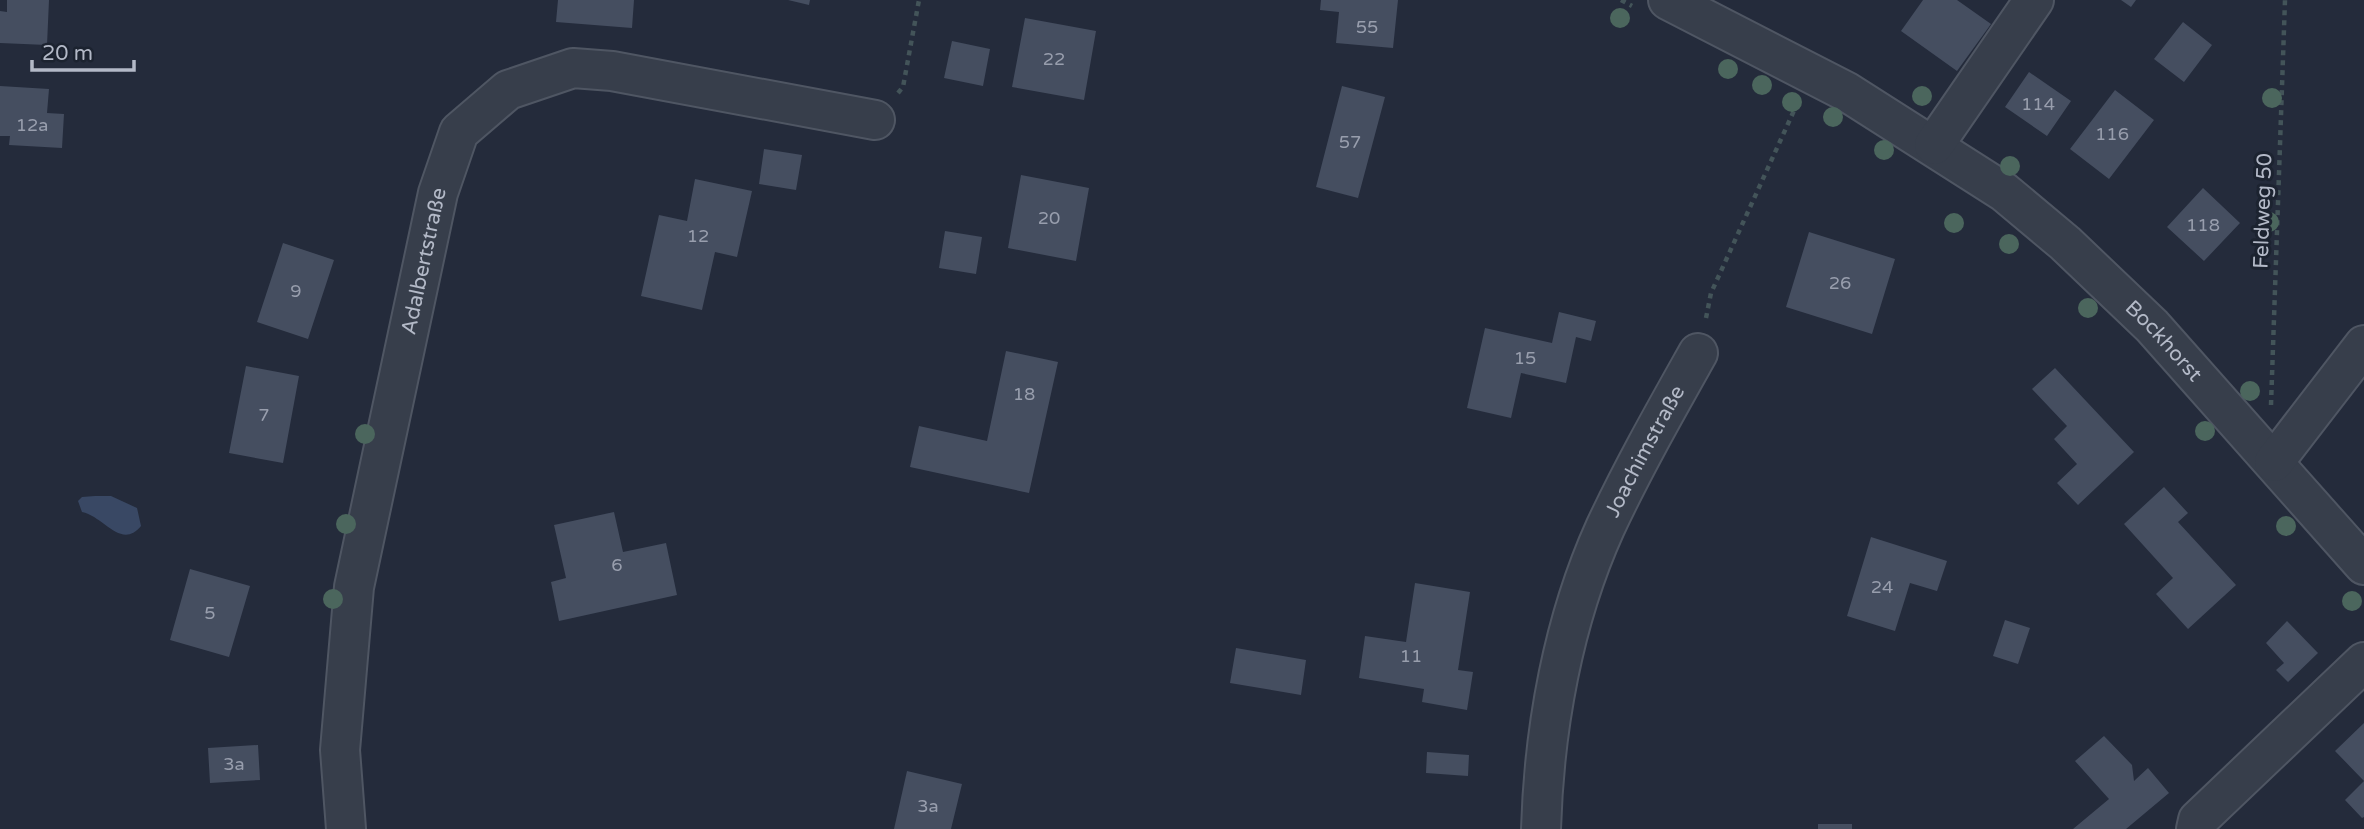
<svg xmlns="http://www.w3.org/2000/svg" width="2364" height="829" font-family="'Varela Round',sans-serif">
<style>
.water{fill:#394864}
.building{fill:#454e60}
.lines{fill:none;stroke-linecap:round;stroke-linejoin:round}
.minor-casing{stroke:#4f5663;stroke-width:42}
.path{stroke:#435459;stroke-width:4.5;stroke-dasharray:5 5;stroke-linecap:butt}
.minor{stroke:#373e4b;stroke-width:38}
.tree{fill:#4b665d}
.labels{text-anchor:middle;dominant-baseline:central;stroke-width:6;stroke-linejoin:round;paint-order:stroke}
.number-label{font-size:18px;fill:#989ead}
.street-label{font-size:21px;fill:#b3b9c7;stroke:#1c2330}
</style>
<rect width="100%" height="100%" fill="#242b3b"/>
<path class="water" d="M 95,496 L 111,496 L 137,508 L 141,526 C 121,550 105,517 82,512 L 78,501 L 82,497 Z"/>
<path class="building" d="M 7,0 L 49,0 L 47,45 L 0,43 L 0,11 L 7,12 Z
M 558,0 L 634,0 L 632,28 L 556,22 Z
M 788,0 L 810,0 L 809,5 Z
M 1321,0 L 1398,0 L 1393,48 L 1336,43 L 1339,12 L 1320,10 Z
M 1923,0 L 1957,0 L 1991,24 L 1957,71 L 1901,31 Z
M 2121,0 L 2136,0 L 2131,7 Z
M 1025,18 L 1096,31 L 1084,100 L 1012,87 Z
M 2183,22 L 2212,45 L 2184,82 L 2154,59 Z
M 952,41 L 990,49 L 983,86 L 944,78 Z
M 2029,72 L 2071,101 L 2047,136 L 2005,107 Z
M 0,86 L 49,89 L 47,113 L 64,114 L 62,148 L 9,145 L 10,136 L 0,136 Z
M 1342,86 L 1385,97 L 1358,198 L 1316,187 Z
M 2115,90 L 2154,120 L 2109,179 L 2070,149 Z
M 764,149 L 802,155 L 796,190 L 759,184 Z
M 1021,175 L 1089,188 L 1076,261 L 1008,248 Z
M 695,179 L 752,191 L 737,257 L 715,252 L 702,310 L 641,296 L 659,215 L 687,221 Z
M 2203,188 L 2240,223 L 2204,261 L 2167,227 Z
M 945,231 L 982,237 L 976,274 L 939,268 Z
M 1809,232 L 1895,259 L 1872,334 L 1786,307 Z
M 283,243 L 334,260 L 308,339 L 257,322 Z
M 1559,312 L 1596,321 L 1591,341 L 1576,337 L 1566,383 L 1521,373 L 1511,418 L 1467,408 L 1485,328 L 1552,343 Z
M 1006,351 L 1058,362 L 1029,493 L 910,467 L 919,426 L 987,441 Z
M 246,366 L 299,376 L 283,463 L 229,453 Z
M 2055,368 L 2134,452 L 2078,505 L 2057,483 L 2077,464 L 2054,439 L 2067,426 L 2032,389 Z
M 2164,487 L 2188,513 L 2178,522 L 2236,585 L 2188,629 L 2156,594 L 2173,578 L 2124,524 Z
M 614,512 L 623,552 L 666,543 L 677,595 L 559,621 L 551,582 L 566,578 L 554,525 Z
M 1871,537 L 1947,561 L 1937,591 L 1910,583 L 1895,631 L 1847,616 Z
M 190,569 L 250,586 L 229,657 L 170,640 Z
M 1415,583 L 1470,592 L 1458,670 L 1473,672 L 1467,710 L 1422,702 L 1424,689 L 1359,678 L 1365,636 L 1406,642 Z
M 2005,620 L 2030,628 L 2018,664 L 1993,656 Z
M 2287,621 L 2318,653 L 2288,682 L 2276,670 L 2284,663 L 2266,643 Z
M 1236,648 L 1306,660 L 1301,695 L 1230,683 Z
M 2364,723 L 2364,781 L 2335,751 Z
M 2104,736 L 2132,765 L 2134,781 L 2148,768 L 2169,793 L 2126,829 L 2073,829 L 2109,799 L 2075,761 Z
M 258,745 L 260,780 L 210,783 L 208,748 Z
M 1427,752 L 1469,755 L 1468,776 L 1426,773 Z
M 907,771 L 962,784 L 951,829 L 894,829 Z
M 2364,781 L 2364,817 L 2362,818 L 2345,800 Z
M 1818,824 L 1852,824 L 1852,829 L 1818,829 Z"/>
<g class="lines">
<defs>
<g id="minor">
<path id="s1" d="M 1668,0 L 1847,92 L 2004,192 L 2065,243 L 2152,326 L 2364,565"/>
<path d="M 1934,145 L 2034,0"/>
<path d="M 2274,462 L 2364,345"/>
<path id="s2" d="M 346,829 L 340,750 L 354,587 L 438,193 L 459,132 L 508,90 L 573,68 L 612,71 L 875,120"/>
<path id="s3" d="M 1541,829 C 1544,728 1563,621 1605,528 C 1633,468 1666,410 1698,353"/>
<path d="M 2196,829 L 2198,820 L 2364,662"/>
</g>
</defs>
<use href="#minor" class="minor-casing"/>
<path class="path" d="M 1621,0 L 1632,6
M 898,93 L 903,87 L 919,0
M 1706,318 L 1711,293 L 1797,104
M 2271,405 L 2285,0"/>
<use href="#minor" class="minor"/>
</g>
<g class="tree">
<circle cx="1620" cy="18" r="10"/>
<circle cx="1728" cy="69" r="10"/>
<circle cx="1762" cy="85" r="10"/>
<circle cx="1922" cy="96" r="10"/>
<circle cx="2272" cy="98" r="10"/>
<circle cx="1792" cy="102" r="10"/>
<circle cx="1833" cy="117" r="10"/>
<circle cx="1884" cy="150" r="10"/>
<circle cx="2010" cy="166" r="10"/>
<circle cx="2269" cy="222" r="10"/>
<circle cx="1954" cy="223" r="10"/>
<circle cx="2009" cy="244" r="10"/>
<circle cx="2088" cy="308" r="10"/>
<circle cx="2250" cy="391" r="10"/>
<circle cx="2205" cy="431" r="10"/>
<circle cx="365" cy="434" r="10"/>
<circle cx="346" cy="524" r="10"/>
<circle cx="2286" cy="526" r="10"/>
<circle cx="333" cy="599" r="10"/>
<circle cx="2352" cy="601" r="10"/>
</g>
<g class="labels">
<g class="number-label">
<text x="1367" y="27">55</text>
<text x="1054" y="59">22</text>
<text x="2038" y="104">114</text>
<text x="32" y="125">12a</text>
<text x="2112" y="134">116</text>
<text x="1350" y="142">57</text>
<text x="1049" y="218">20</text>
<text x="2203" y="225">118</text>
<text x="698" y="236">12</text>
<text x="1840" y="283">26</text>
<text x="296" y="291">9</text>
<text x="1525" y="358">15</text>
<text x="1024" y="394">18</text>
<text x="264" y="415">7</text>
<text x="617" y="565">6</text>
<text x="1882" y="587">24</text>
<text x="210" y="613">5</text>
<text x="1411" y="656">11</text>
<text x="234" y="764">3a</text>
<text x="928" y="806">3a</text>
</g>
<g class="street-label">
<text transform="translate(2263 211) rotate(-88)">Feldweg 50</text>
<text stroke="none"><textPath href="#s2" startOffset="576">Adalbertstraße</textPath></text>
<text stroke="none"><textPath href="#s1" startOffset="606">Bockhorst</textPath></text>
<text stroke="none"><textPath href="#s3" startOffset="396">Joachimstraße</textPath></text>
</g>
</g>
<path d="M32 60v10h102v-10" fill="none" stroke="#b3b9c7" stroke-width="3.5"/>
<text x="42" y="60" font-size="21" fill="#b3b9c7" stroke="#1c2330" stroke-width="5" paint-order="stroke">20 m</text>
</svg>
